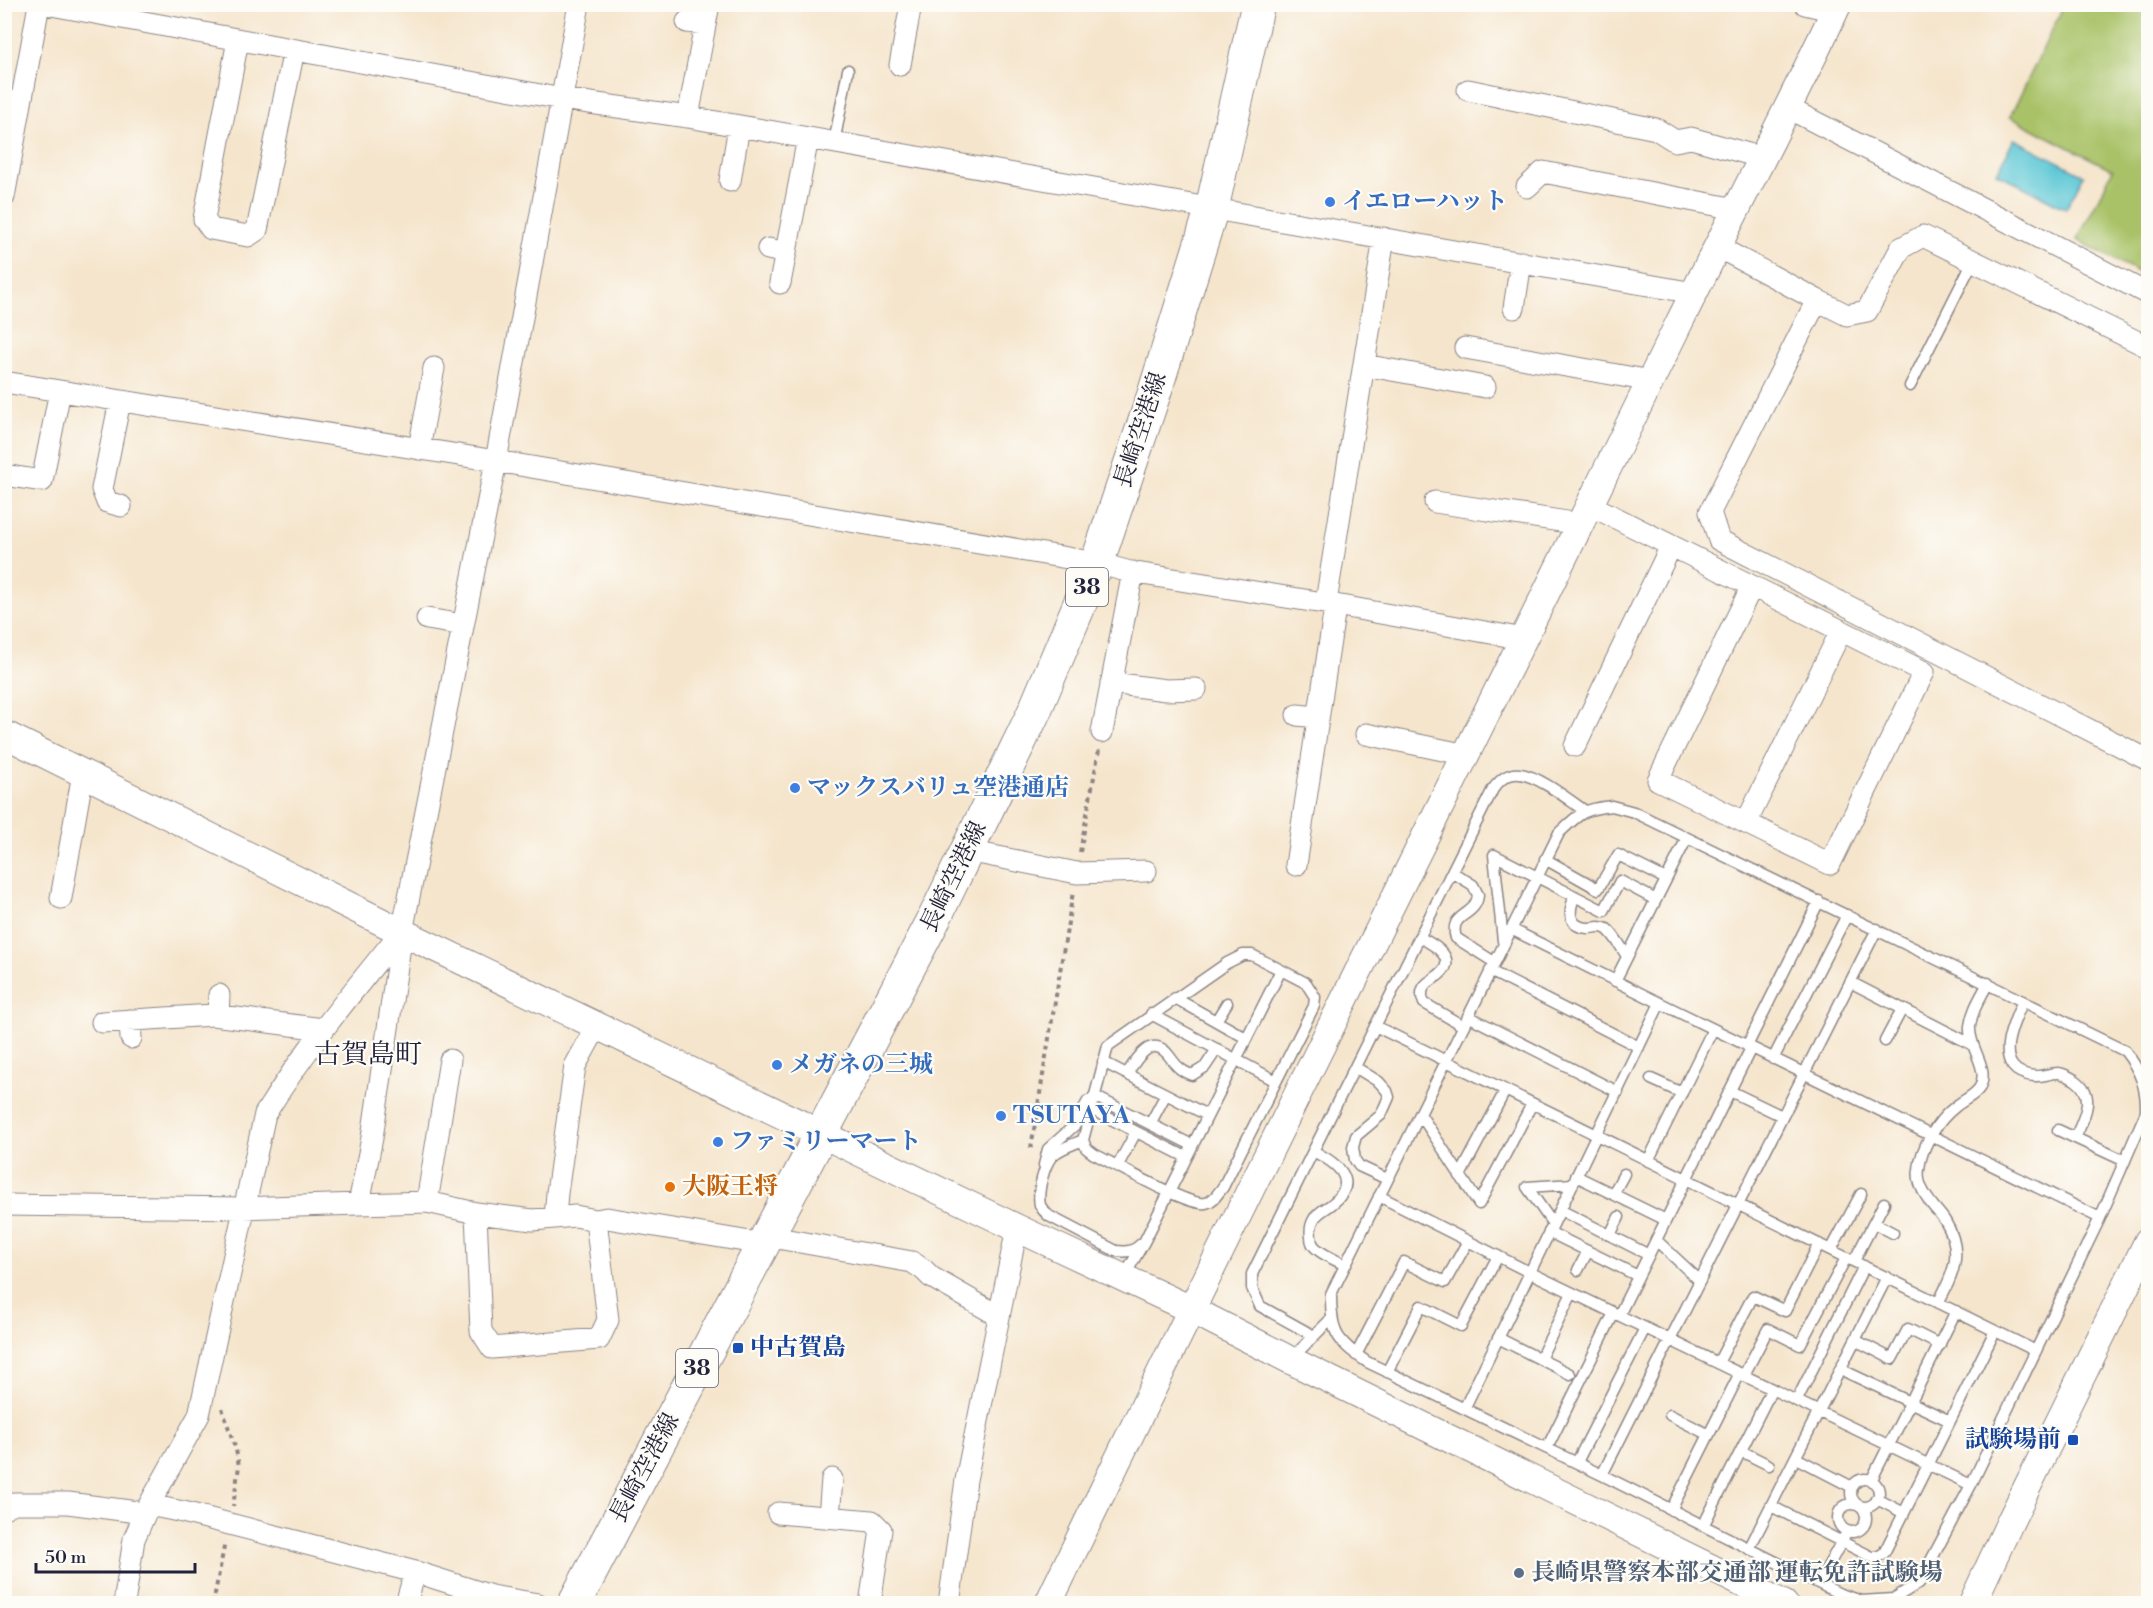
<svg xmlns="http://www.w3.org/2000/svg" width="2153" height="1608" font-family="'Libre Bodoni','Noto Serif JP',serif">
<style>
.green{fill:#a9c267;stroke:#667251;stroke-width:1.5}
.water{fill:#5cc7d6;stroke:#3f7488;stroke-width:1.5}
.lines{fill:none;stroke-linecap:round;stroke-linejoin:round}
.service-casing{stroke:#8c8484;stroke-width:13}
.minor-casing{stroke:#8c8484;stroke-width:23}
.tertiary-casing{stroke:#8c8484;stroke-width:29}
.primary-casing{stroke:#8c8484;stroke-width:35}
.path{stroke:#8c8484;stroke-width:4;stroke-dasharray:4.5 4.5;stroke-linecap:butt}
.service{stroke:#fff;stroke-width:10}
.minor{stroke:#fff;stroke-width:21}
.tertiary{stroke:#fff;stroke-width:27}
.primary{stroke:#fff;stroke-width:33}
.shop-dot{fill:#3f7fe0;stroke:#fdfcf7;stroke-width:2}
.food-dot{fill:#e8710a;stroke:#fdfcf7;stroke-width:2}
.transit-dot{fill:#1a4fb4;stroke:#fdfcf7;stroke-width:2}
.service-dot{fill:#5c6f8a;stroke:#fdfcf7;stroke-width:2}
.labels{text-anchor:middle;dominant-baseline:central;stroke-width:4.5;stroke-linejoin:round;paint-order:stroke}
.shield{fill:#fdfcf7;stroke:#646373;stroke-width:1.5}
.shield-label{font-size:22px;font-weight:bold;fill:#22223b}
.shop-label{font-size:24px;font-weight:bold;fill:#366cbe;stroke:#fdfcf7;text-anchor:start}
.street-label{font-size:24px;fill:#22223b;stroke:#fdfcf7}
.food-label{font-size:24px;font-weight:bold;fill:#c56008;stroke:#fdfcf7;text-anchor:start}
.transit-label{font-size:24px;font-weight:bold;fill:#164399;stroke:#fdfcf7;text-anchor:start}
.service-label{font-size:24px;font-weight:bold;fill:#4e5e75;stroke:#fdfcf7;text-anchor:start}
.quarter-label{font-size:27px;fill:#22223b;stroke:#fdfcf7}
</style>
<rect width="100%" height="100%" fill="#fdfcf7"/>
<filter id="ink" filterUnits="userSpaceOnUse"><feTurbulence type="fractalNoise" baseFrequency=".0167" numOctaves="2"/><feDisplacementMap in="SourceGraphic" scale="12" xChannelSelector="R" yChannelSelector="G"/><feConvolveMatrix kernelMatrix="1 2 1 2 8 2 1 2 1" color-interpolation-filters="sRGB"/></filter>
<filter id="wash" filterUnits="userSpaceOnUse"><feTurbulence type="fractalNoise" baseFrequency=".008" numOctaves="4" result="noise"/><feDisplacementMap in="SourceGraphic" scale="24" xChannelSelector="R" yChannelSelector="G"/><feGaussianBlur stdDeviation="1.35" result="paint"/><feColorMatrix in="noise" values="0 0 0 0 0 0 0 0 0 0 0 0 0 0 0 0 0 1.4 0 .05"/><feComposite in="paint" operator="in"/></filter>
<g filter="url(#wash)">
<rect width="100%" height="100%" fill="#f5e5cc"/>
<path class="green" d="M 2064,5 L 2148,5 L 2148,277 L 2077,240 L 2113,170 L 2010,117 Z"/>
<path class="water" d="M 2014,139 L 2084,175 L 2066,209 L 1997,173 Z"/>
</g>
<g filter="url(#ink)">
<g class="lines">
<defs>
<path id="service" d="M 834,143 L 848,70
M 1910,386 L 1973,261
M 1612,806 L 1634,812 L 2125,1051 C 2140,1070 2147,1088 2146,1112 L 2100,1218 L 1971,1485 L 1919,1583 L 1893,1599 L 1862,1601 L 1840,1594 L 1602,1475 L 1367,1362 C 1335,1340 1331,1332 1331,1294 L 1559,833 C 1580,813 1583,809 1612,806 Z
M 1494,855 L 1604,911 L 1620,881 L 1656,900
M 1494,855 L 1503,941
M 1545,859 L 1598,889 L 1618,855 L 1666,879
M 1452,872 L 1473,885 L 1478,895 C 1476,918 1448,912 1456,938 L 1494,962
M 1575,896 C 1568,911 1568,927 1588,928 C 1595,928 1600,925 1607,929 C 1615,935 1621,948 1627,956
M 1419,937 C 1435,945 1461,960 1436,977 C 1431,981 1425,983 1423,989 C 1421,994 1422,999 1424,1003 L 1463,1026
M 1243,955 L 1252,955 L 1306,983 L 1315,997 L 1314,1006 L 1223,1187 C 1218,1193 1214,1201 1206,1203 C 1189,1207 1113,1163 1094,1154 L 1086,1148 L 1083,1140 L 1108,1046 L 1227,963 Z
M 1490,971 L 1639,1047
M 1615,981 L 1687,838
M 1850,982 L 1971,1044
M 1175,998 L 1246,1038
M 2023,1001 C 2012,1025 1990,1071 2034,1076 C 2042,1077 2050,1073 2058,1073 C 2063,1073 2070,1077 2075,1080 C 2097,1095 2084,1118 2075,1138
M 1660,1003 L 2100,1218
M 1151,1014 L 1276,1081
M 1468,1016 L 1618,1092
M 1216,1021 L 1227,1003
M 1375,1026 L 2036,1351
M 1885,1041 L 1902,1009
M 1747,1046 L 1819,901
M 1773,1059 L 1847,915
M 1103,1062 L 1207,1115
M 1355,1067 L 1379,1082 L 1387,1091 L 1389,1097 L 1381,1115 L 1356,1136 L 1353,1147 L 1355,1160 L 1359,1166 L 1387,1179
M 1127,1074 C 1136,1059 1152,1032 1170,1057 C 1177,1067 1181,1071 1192,1075 L 1205,1067 L 1217,1049
M 1651,1079 L 1682,1093
M 1730,1091 L 1782,1116
M 1094,1096 L 1192,1145
M 1091,1109 L 1186,1157
M 1420,1114 L 1479,1204 L 1532,1104
M 1150,1124 L 1166,1094
M 2058,1130 L 2125,1161
M 1083,1140 C 1074,1144 1061,1148 1053,1155 C 1044,1164 1037,1192 1040,1205 C 1042,1210 1045,1212 1049,1216 L 1116,1251 C 1127,1252 1133,1252 1141,1244
M 1313,1151 C 1337,1163 1361,1181 1332,1204 C 1326,1209 1318,1212 1314,1219 C 1311,1224 1310,1231 1311,1237 C 1311,1242 1313,1246 1317,1249 C 1325,1256 1336,1260 1345,1265
M 1648,1161 L 1713,1029
M 1044,1165 L 1048,1149 L 1075,1125 L 1088,1101
M 1118,1165 L 1136,1132
M 1460,1176 L 1505,1091
M 1576,1176 L 1666,1220
M 1527,1187 L 1553,1224
M 1527,1187 L 1573,1184
M 1613,1194 L 1624,1174
M 1379,1196 L 1529,1272 L 1971,1485
M 1560,1210 L 1649,1255
M 1874,1223 L 1893,1233
M 1549,1232 L 1638,1276
M 1610,1235 L 1619,1217
M 1656,1240 L 1700,1281
M 1831,1250 L 1861,1194
M 1854,1261 L 1884,1203
M 1578,1270 L 1588,1251
M 1124,1277 L 1144,1242 L 1281,970
M 1938,1303 C 1954,1273 1964,1252 1945,1221 C 1940,1213 1933,1207 1928,1199 C 1922,1190 1917,1181 1919,1169 C 1921,1147 1938,1120 1955,1107 C 1963,1100 1975,1096 1980,1087 C 1990,1067 1968,1048 1970,1026 C 1972,1010 1981,997 1988,983
M 1619,1315 L 1751,1048
M 1314,1336 L 1260,1306 L 1252,1288 L 1252,1274 L 1493,789 C 1500,780 1508,772 1520,774 C 1539,776 1569,800 1585,811
M 1498,1338 L 1570,1374
M 1855,1340 L 1892,1359 L 1908,1329 L 1940,1345
M 1356,1355 L 1404,1262 L 1445,1282 L 1468,1241
M 1291,1359 L 1331,1319
M 1540,1359 L 1572,1293
M 1718,1363 L 1753,1296 L 1785,1311 L 1819,1244
M 1840,1369 L 1950,1421
M 1387,1372 L 1421,1306 L 1461,1326 L 1498,1256
M 1744,1375 L 1768,1329 L 1800,1345 L 1846,1258
M 1797,1400 L 1864,1266
M 1464,1409 L 1660,1003 L 1511,929
M 1670,1415 L 1709,1435
M 1547,1448 L 1614,1313
M 1741,1451 L 1769,1465
M 1796,1458 L 1852,1487
M 1577,1462 L 1645,1328
M 1602,1475 L 1877,929
M1851 1493a14 14 0 1 1 28 0a14 14 0 1 1-28 0Z
M 1871,1481 L 1956,1311
M 1877,1499 L 1904,1513
M1838 1518a14 14 0 1 1 28 0a14 14 0 1 1-28 0Z
M 1771,1506 L 1872,1557 L 1877,1557 L 1884,1553 L 1995,1331
M 1671,1510 L 1740,1373
M 1703,1526 L 1772,1389
M 1749,1549 L 1887,1277
M 1819,1583 L 1844,1537"/>
<path id="minor" d="M 46,4 L 562,99 L 688,117 L 1694,293
M 1805,4 L 1835,11
M 687,22 L 705,24
M 238,40 L 204,219 L 211,229 L 248,236 L 257,230 L 294,50
M 900,65 L 911,4
M 1468,90 L 1656,129 L 1675,141 L 1691,138 L 1763,158
M 1788,108 L 2148,294
M 688,117 L 709,4
M 730,181 L 739,126
M 1527,187 L 1543,172 L 1736,209
M 4,197 L 39,4
M 1718,247 L 1817,300 L 1710,512 L 1719,540 L 2148,760
M 768,249 L 786,253
M 780,283 L 808,138
M 1817,300 L 1847,315 L 1867,311 L 1901,248 L 1923,236 L 2148,347
M 1514,308 L 1521,262
M 1465,348 L 1651,381
M 1364,365 L 1485,387
M 4,382 L 496,461 L 1097,563 L 1130,572 L 1330,604 L 1524,639
M 120,401 L 102,489 L 107,502 L 121,506
M 419,449 L 434,368
M 4,475 L 42,481 L 60,391
M 1435,502 L 1580,524
M 1590,505 L 1924,672 L 1830,864 L 1658,780 L 1752,586
M 427,619 L 463,625
M 1111,683 L 1166,690 L 1196,689
M 1297,715 L 1318,717
M 1102,732 L 1133,572
M 1366,734 L 1467,755
M 1575,746 L 1671,546
M 1746,823 L 1841,631
M 968,851 L 1077,873 L 1146,871
M 1296,865 L 1334,614 L 1327,596 L 1384,238
M 61,898 L 83,773
M 218,1015 L 219,995
M 130,1020 L 131,1038
M 102,1022 L 213,1015 L 323,1029
M 427,1202 L 476,1213 L 533,1220 L 575,1216 L 596,1220 L 608,1320 L 599,1339 L 492,1348 L 481,1331 L 476,1213
M 359,1204 L 427,1202 L 450,1060
M 4,1205 L 243,1208 L 359,1204 L 372,1138 L 402,932 L 496,461 L 579,4
M 555,1218 L 557,1193 L 575,1066 L 597,1026
M 596,1220 L 607,1218 L 762,1244
M 766,1236 L 912,1262 L 924,1270 L 931,1277 L 999,1316
M 149,1505 L 183,1512 L 419,1573 L 491,1596 L 538,1604
M 4,1508 L 14,1503 L 68,1503 L 145,1513
M 778,1513 L 872,1521 L 881,1530 L 870,1604
M 829,1517 L 832,1479
M 124,1604 L 134,1539 L 149,1505 L 199,1415 L 265,1114 C 305,1049 353,991 401,932
M 406,1604 L 415,1572
M 949,1604 L 966,1480 L 1017,1228"/>
<path id="tertiary" d="M 4,734 L 402,932 L 1017,1228 L 1190,1309 L 1290,1360 L 1784,1604
M 1048,1604 C 1254,1176 1469,752 1678,325 C 1731,218 1787,113 1838,4
M 1972,1604 L 2010,1522 L 2148,1241"/>
<path id="primary" d="M 574,1604 L 932,923 L 1035,710 L 1097,563 L 1154,394 L 1212,208 L 1258,4"/>
</defs>
<use href="#service" class="service-casing"/>
<use href="#minor" class="minor-casing"/>
<use href="#tertiary" class="tertiary-casing"/>
<use href="#primary" class="primary-casing"/>
<path class="path" d="M 1080,852 L 1099,750
M 1031,1148 L 1073,892
M 222,1408 L 236,1450 L 239,1466 L 233,1506
M 213,1604 L 225,1542"/>
<use href="#service" class="service"/>
<use href="#minor" class="minor"/>
<use href="#tertiary" class="tertiary"/>
<use href="#primary" class="primary"/>
</g>
</g>
<g class="shop-dot">
<circle cx="1330" cy="202" r="6"/>
<circle cx="795" cy="788" r="6"/>
<circle cx="777" cy="1065" r="6"/>
<circle cx="1001" cy="1116" r="6"/>
<circle cx="718" cy="1142" r="6"/>
</g>
<circle class="food-dot" cx="670" cy="1187" r="6"/>
<g class="transit-dot">
<rect x="732" y="1342" width="12" height="12" rx="3"/>
<rect x="2067" y="1434" width="12" height="12" rx="3"/>
</g>
<circle class="service-dot" cx="1519" cy="1573" r="6"/>
<g class="labels">
<g class="shield">
<rect x="1066" y="568" width="42" height="38" rx="4.5"/>
<rect x="676" y="1349" width="42" height="38" rx="4.5"/>
</g>
<g class="shield-label">
<text x="1087" y="587">38</text>
<text x="697" y="1368">38</text>
</g>
<g class="shop-label">
<text x="1342" y="202">イエローハット</text>
<text x="807" y="788">マックスバリュ空港通店</text>
<text x="789" y="1065">メガネの三城</text>
<text x="1013" y="1116">TSUTAYA</text>
<text x="730" y="1142">ファミリーマート</text>
</g>
<g class="street-label">
<text transform="translate(1141 430) rotate(-72)">長崎空港線</text>
<text transform="translate(954 877) rotate(-64)">長崎空港線</text>
<text transform="translate(645 1468) rotate(-62)">長崎空港線</text>
</g>
<g class="food-label">
<text x="682" y="1187">大阪王将</text>
</g>
<g class="transit-label">
<text x="750" y="1348">中古賀島</text>
<text x="2061" y="1440" text-anchor="end">試験場前</text>
</g>
<g class="service-label">
<text x="1531" y="1573">長崎県警察本部交通部 運転免許試験場</text>
</g>
<g class="quarter-label">
<text x="368" y="1055">古賀島町</text>
</g>
</g>
<rect width="2153" height="1608" fill="none" stroke="#fdfcf7" stroke-width="24"/>
<path d="M36 1563v9h159v-9" fill="none" stroke="#22223b" stroke-width="3"/>
<text x="45" y="1563" font-size="18" fill="#22223b" stroke="#fdfcf7" stroke-width="4.5" paint-order="stroke">50 m</text>
</svg>
